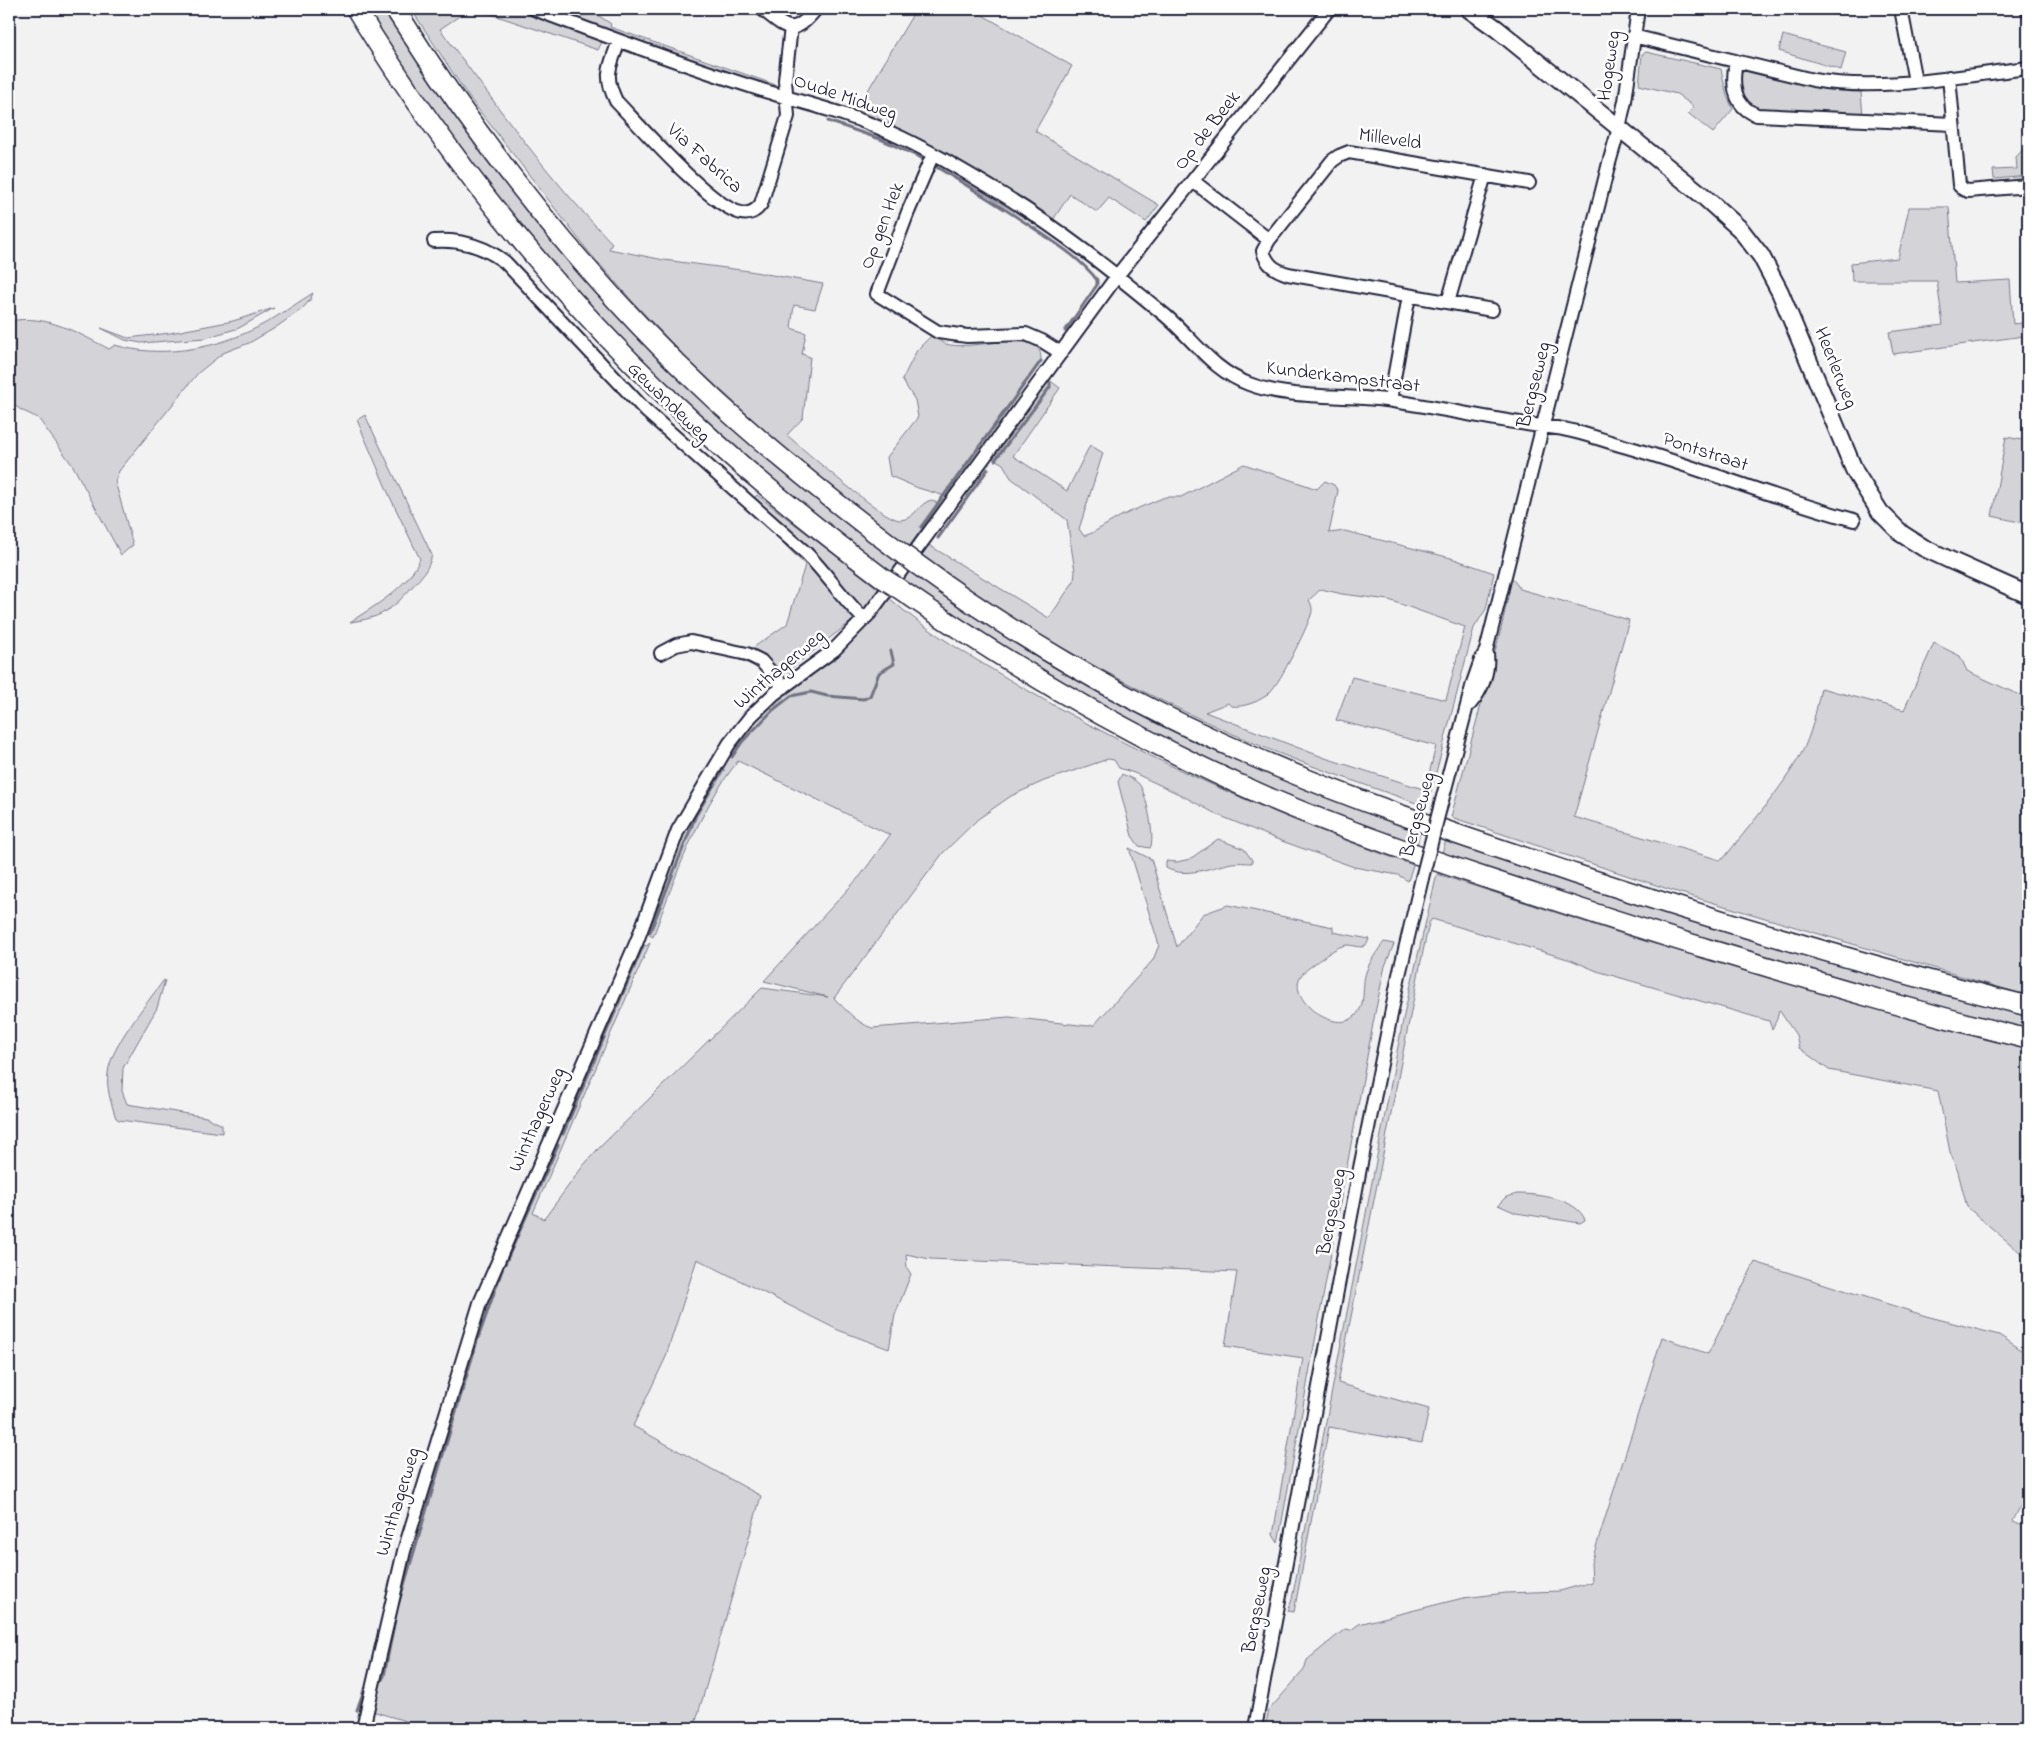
<svg xmlns="http://www.w3.org/2000/svg" width="2037" height="1737" font-family="'Indie Flower',sans-serif">
<style>
.green{fill:#d3d3d8;stroke:#7a7a8a;fill-rule:evenodd}
.lines{fill:none;stroke-linecap:round;stroke-linejoin:round}
.stream{stroke:#727282;stroke-width:3}
.minor-casing{stroke:#22223b;stroke-width:16}
.major-casing{stroke:#22223b;stroke-width:20}
.highway-casing{stroke:#22223b;stroke-width:22}
.minor{stroke:#fff;stroke-width:12}
.major{stroke:#fff;stroke-width:16}
.highway{stroke:#fff;stroke-width:19}
.minor-bridge-casing{stroke:#22223b;stroke-width:16;stroke-linecap:butt}
.highway-bridge-casing{stroke:#22223b;stroke-width:22;stroke-linecap:butt}
.minor-bridge{stroke:#fff;stroke-width:12}
.highway-bridge{stroke:#fff;stroke-width:19}
.labels{text-anchor:middle;dominant-baseline:central;stroke-width:5;stroke-linejoin:round;paint-order:stroke}
.street-label{font-size:20px;fill:#22223b;stroke:#fff}
</style>
<rect width="100%" height="100%" fill="#f2f2f3"/>
<filter id="ink" filterUnits="userSpaceOnUse"><feTurbulence type="fractalNoise" baseFrequency=".02" numOctaves="2"/><feDisplacementMap in="SourceGraphic" scale="10" xChannelSelector="R" yChannelSelector="G"/><feConvolveMatrix kernelMatrix="1 2 1 2 8 2 1 2 1" color-interpolation-filters="sRGB"/></filter>
<g filter="url(#ink)">
<path class="green" d="M 365,9 L 386,9 L 479,145 L 818,498 L 1242,761 L 1344,804 L 1420,832 L 1417,845 L 1246,779 L 1099,708 L 948,617 L 803,508 L 658,379 L 542,254 L 437,119 Z
M 411,9 L 470,9 L 440,29 C 495,103 548,178 612,243 L 609,249 L 664,260 L 749,271 L 823,284 L 815,309 L 794,305 L 791,328 L 806,333 L 802,354 L 810,357 L 803,418 L 787,435 C 804,450 883,520 900,520 C 915,519 918,504 931,500 L 939,504 L 908,548 L 800,463 L 687,359 L 633,302 L 588,251 L 468,96 Z
M 476,9 L 589,9 L 611,24 L 610,27 L 776,85 L 771,88 L 607,32 L 598,50 Z
M 916,9 L 972,9 L 1072,66 L 1035,131 L 1159,205 L 1146,222 L 1109,198 L 1097,212 L 1070,194 L 1051,223 L 1048,233 C 983,192 920,154 849,123 C 833,116 815,112 798,106 L 802,95 L 854,114 Z
M 1783,35 L 1846,52 L 1841,70 L 1779,51 Z
M 1646,52 L 1721,69 L 1727,96 L 1733,109 L 1713,133 L 1688,113 L 1694,107 L 1677,94 L 1639,85 L 1642,54 Z
M 1744,70 L 1825,89 L 1861,92 L 1863,116 L 1759,111 C 1743,103 1743,98 1738,80 Z
M 2028,144 L 2028,176 L 1994,179 L 1993,170 L 2017,169 L 2016,157 Z
M 1909,207 L 1949,207 L 1955,283 L 2010,280 L 2013,324 L 2022,323 L 2024,336 L 1893,354 L 1889,332 L 1943,325 L 1937,281 L 1852,281 L 1851,263 L 1898,258 Z
M 313,293 L 310,300 L 302,309 L 275,328 L 249,343 L 223,353 L 198,373 L 119,471 L 115,481 L 133,545 L 121,555 L 73,466 L 38,418 L 21,410 L 9,401 L 9,321 C 47,314 76,332 109,349 L 115,345 C 157,358 210,350 250,331 C 272,321 292,306 313,293 Z
M 274,308 L 239,328 L 205,338 L 141,343 L 125,340 L 101,328 L 128,338 L 170,333 L 233,321 Z
M 932,335 C 936,338 941,342 946,344 C 968,351 1018,333 1035,346 C 1040,349 1041,354 1041,360 L 1018,395 L 945,496 L 918,488 L 890,476 L 887,457 L 918,417 L 915,400 L 902,380 L 917,350 Z
M 1048,379 L 1060,388 L 1013,456 L 1067,491 L 1090,445 L 1103,453 L 1079,529 L 1084,536 L 1092,533 L 1121,516 L 1141,507 L 1165,497 L 1181,497 L 1244,464 L 1317,489 L 1325,481 L 1334,485 L 1338,491 L 1329,533 L 1345,531 L 1451,558 L 1494,573 L 1486,609 L 1474,628 L 1427,807 C 1367,785 1307,766 1249,741 C 1134,691 1021,629 919,556 L 927,544 L 1049,618 L 1074,581 L 1075,571 L 1067,520 L 1011,478 L 1003,464 L 991,457 ZM 1321,589 L 1342,594 L 1389,600 L 1465,627 L 1446,700 L 1352,677 L 1336,720 L 1436,746 L 1426,786 L 1423,789 L 1325,758 L 1205,712 L 1228,703 L 1231,706 C 1243,708 1262,701 1270,692 C 1281,681 1306,630 1311,615 C 1313,610 1312,605 1309,600 Z
M 365,415 L 432,555 C 428,570 423,575 412,587 C 392,610 381,618 350,622 C 376,605 407,588 420,559 L 390,497 L 357,420 Z
M 2006,437 L 2028,441 L 2028,524 L 1992,516 Z
M 757,495 L 880,590 L 853,620 L 767,687 C 768,670 750,664 737,659 L 787,624 L 805,565 L 746,506 Z
M 1512,578 L 1520,589 L 1629,620 L 1574,817 L 1720,860 L 1724,858 C 1750,825 1780,791 1801,754 C 1812,734 1816,710 1821,688 L 1904,710 L 1934,643 L 1960,656 L 1967,671 L 2028,699 L 2028,996 L 1674,891 L 1451,817 L 1501,629 Z
M 888,597 C 927,632 975,659 1020,686 C 1145,759 1277,817 1413,865 L 1408,881 L 1398,875 L 1354,867 L 1279,840 L 1218,815 L 1181,795 L 1134,773 L 1119,768 L 1114,760 L 1108,759 L 1044,781 L 1011,796 L 978,819 L 943,853 L 834,998 C 845,1009 857,1023 872,1028 L 1009,1017 L 1088,1026 L 1094,1025 L 1153,960 L 1159,945 L 1129,848 L 1151,859 L 1177,947 L 1203,914 L 1228,905 L 1333,927 L 1333,932 L 1369,939 L 1367,944 L 1362,947 C 1357,947 1352,945 1347,945 C 1336,946 1323,958 1314,964 C 1309,968 1303,972 1300,977 C 1288,1001 1336,1035 1355,1016 C 1367,1005 1361,986 1366,972 C 1370,961 1377,951 1384,942 L 1394,944 L 1385,966 L 1375,1013 L 1278,1543 L 1273,1535 L 1303,1358 L 1225,1346 L 1237,1272 L 930,1259 L 906,1254 L 907,1268 L 911,1274 L 895,1315 L 889,1349 L 838,1330 L 697,1259 L 665,1359 L 633,1426 L 761,1496 L 694,1728 L 418,1728 L 419,1725 L 372,1711 L 384,1638 L 490,1286 L 642,944 L 646,946 L 650,943 L 533,1213 L 544,1219 L 583,1166 L 596,1151 L 762,988 L 828,997 L 764,981 L 861,875 L 890,835 L 738,761 C 697,813 676,875 653,937 L 644,932 L 675,848 L 694,808 L 756,715 Z
M 1122,774 C 1127,777 1135,779 1139,784 C 1146,792 1156,839 1150,848 L 1139,846 L 1132,836 L 1118,782 Z
M 1218,839 L 1244,849 L 1252,860 L 1252,863 C 1245,863 1238,862 1232,863 C 1211,867 1186,879 1166,868 L 1166,861 L 1177,862 L 1190,859 Z
M 1446,840 L 2028,1013 L 2028,1030 C 1842,980 1658,924 1475,865 L 1442,853 Z
M 1437,874 L 1644,941 L 2028,1050 L 2028,1259 L 1967,1207 L 1958,1172 L 1950,1152 L 1938,1091 L 1829,1070 L 1799,1048 L 1796,1035 L 1779,1010 L 1777,1019 L 1772,1029 L 1769,1021 L 1597,971 L 1571,960 L 1432,919 L 1429,923 L 1420,966 L 1338,1383 L 1429,1409 L 1422,1443 L 1329,1427 L 1294,1612 L 1288,1611 L 1292,1599 L 1405,1010 Z
M 165,980 L 157,1008 L 123,1068 L 122,1091 L 127,1104 L 206,1117 L 222,1125 L 222,1133 L 119,1120 L 116,1118 C 111,1103 106,1088 108,1073 C 111,1045 146,1005 163,981 Z
M 1517,1194 C 1537,1194 1577,1198 1585,1220 L 1580,1223 L 1516,1213 L 1498,1205 L 1506,1197 Z
M 1755,1262 L 1926,1316 L 1999,1335 L 2028,1354 L 2028,1491 L 2013,1521 L 2028,1527 L 2028,1728 L 1265,1728 L 1269,1710 L 1304,1670 L 1307,1660 L 1345,1629 L 1351,1630 L 1359,1624 L 1463,1598 L 1506,1593 L 1560,1591 L 1592,1582 L 1591,1563 L 1662,1337 L 1708,1354 Z"/>
<g class="lines">
<path class="stream" d="M 828,121 L 880,139 L 921,158
M 935,166 C 969,187 1002,207 1035,229 C 1057,244 1081,259 1097,280 L 1097,285 L 1065,331
M 995,460 L 1050,387 L 1050,383
M 921,527 L 1041,361
M 938,538 L 988,469
M 732,757 L 742,742 L 773,710 L 791,696 L 811,692 L 827,696 L 864,699 L 870,696 L 879,673 L 894,664 L 891,651
M 650,932 L 696,815 L 723,770
M 563,1134 L 643,946
M 505,1264 L 558,1145
M 398,1605 L 477,1341 L 501,1273
M 381,1681 L 384,1676 L 395,1619
M 357,1710 L 364,1690
M 351,1728 L 351,1727"/>
<defs>
<path id="minor" d="M 534,9 C 608,37 683,65 759,89 C 802,103 848,113 889,132 C 927,149 962,170 997,191 C 1057,227 1113,272 1166,316 C 1194,340 1213,371 1249,384 C 1291,400 1348,394 1393,401 C 1448,409 1502,422 1557,428 C 1580,431 1604,441 1627,447 C 1703,469 1777,499 1854,520
M 762,9 C 787,29 793,37 816,9
M 1901,9 L 1915,81
M 2028,9 L 2028,11
M 1633,36 L 1813,80 C 1882,92 1959,76 2028,68
M 619,41 C 610,67 603,74 616,101 C 640,126 711,207 741,213 C 749,215 756,211 761,204 L 788,116 L 785,80 L 791,27
M 1736,61 C 1732,82 1732,106 1757,115 L 1953,124
M 1949,77 L 1959,185 L 1963,189 L 1968,191 L 2028,186
M 933,154 L 908,212 L 877,294 L 938,332 L 967,336 L 1026,334 L 1042,341 L 1061,353
M 1193,181 L 1269,240
M 434,241 C 461,239 484,246 505,262 L 646,411 L 806,553 C 827,574 843,599 864,619
M 1448,302 L 1485,175
M 1492,310 L 1288,274 C 1275,270 1267,265 1263,251 L 1269,240 L 1332,161 L 1339,156 L 1349,152 L 1529,183
M 1390,400 L 1409,296
M 661,653 L 676,645 L 691,642 L 747,654 L 761,661 L 784,687
M 1470,704 C 1482,690 1489,672 1487,654
M 1440,808 L 1473,683 L 1481,660 L 1486,651 L 1609,163 L 1619,128 L 1625,101 L 1638,9
M 363,1728 L 404,1551 L 480,1303 L 637,941 L 678,830 L 729,744 L 751,716 L 774,694 L 834,650 L 870,613 L 1117,276 L 1329,9
M 1255,1728 L 1360,1168 L 1399,975 L 1422,878"/>
<path id="major" d="M 1469,9 L 1497,29 L 1702,195 L 1740,229 L 1761,256 L 1780,292 L 1855,472 L 1880,512 L 1902,534 L 1924,548 L 1952,561 L 2028,595"/>
<path id="highway" d="M 356,9 C 450,162 566,306 699,427 C 758,482 820,531 884,579
M 395,9 C 485,151 590,284 714,399 C 774,454 838,505 904,555
M 915,563 C 1018,638 1129,703 1245,753 C 1353,801 1464,837 1575,874 C 1725,923 1876,968 2028,1006
M 898,588 C 1016,670 1140,742 1272,799 C 1342,829 1414,854 1486,878 C 1560,902 1634,927 1708,949 C 1814,981 1921,1013 2028,1039"/>
</defs>
<use href="#minor" class="minor-casing"/>
<use href="#major" class="major-casing"/>
<use href="#highway" class="highway-casing"/>
<use href="#minor" class="minor"/>
<use href="#major" class="major"/>
<use href="#highway" class="highway"/>
<defs>
<path id="minor-bridge" d="M 1422,878 L 1440,808"/>
<path id="highway-bridge" d="M 904,555 L 915,563
M 884,579 L 898,588"/>
</defs>
<use href="#minor-bridge" class="minor-bridge-casing"/>
<use href="#highway-bridge" class="highway-bridge-casing"/>
<use href="#minor-bridge" class="minor-bridge"/>
<use href="#highway-bridge" class="highway-bridge"/>
</g>
</g>
<g class="labels">
<g class="street-label">
<text transform="translate(1610 66) rotate(-82)">Hogeweg</text>
<text transform="translate(845 98) rotate(19)">Oude Midweg</text>
<text transform="translate(1208 131) rotate(-52)">Op de Beek</text>
<text transform="translate(1390 140) rotate(8)">Milleveld</text>
<text transform="translate(704 159) rotate(42)">Via Fabrica</text>
<text transform="translate(883 226) rotate(-69)">Op gen Hek</text>
<text transform="translate(1835 368) rotate(68)">Heerlerweg</text>
<text transform="translate(1343 378) rotate(7)">Kunderkampstraat</text>
<text transform="translate(1535 385) rotate(-76)">Bergseweg</text>
<text transform="translate(668 403) rotate(44)">Gewandeweg</text>
<text transform="translate(1705 453) rotate(18)">Pontstraat</text>
<text transform="translate(780 670) rotate(-40)">Winthagerweg</text>
<text transform="translate(1419 815) rotate(-75)">Bergseweg</text>
<text transform="translate(538 1120) rotate(-66)">Winthagerweg</text>
<text transform="translate(1333 1212) rotate(-79)">Bergseweg</text>
<text transform="translate(399 1502) rotate(-73)">Winthagerweg</text>
<text transform="translate(1258 1610) rotate(-79)">Bergseweg</text>
</g>
</g>
<rect width="2037" height="1737" fill="none" stroke="#fff" stroke-width="30"/>
<rect x="15" y="15" width="2007" height="1707" fill="none" stroke="#22223b" stroke-width="2" filter="url(#ink)"/>
</svg>
